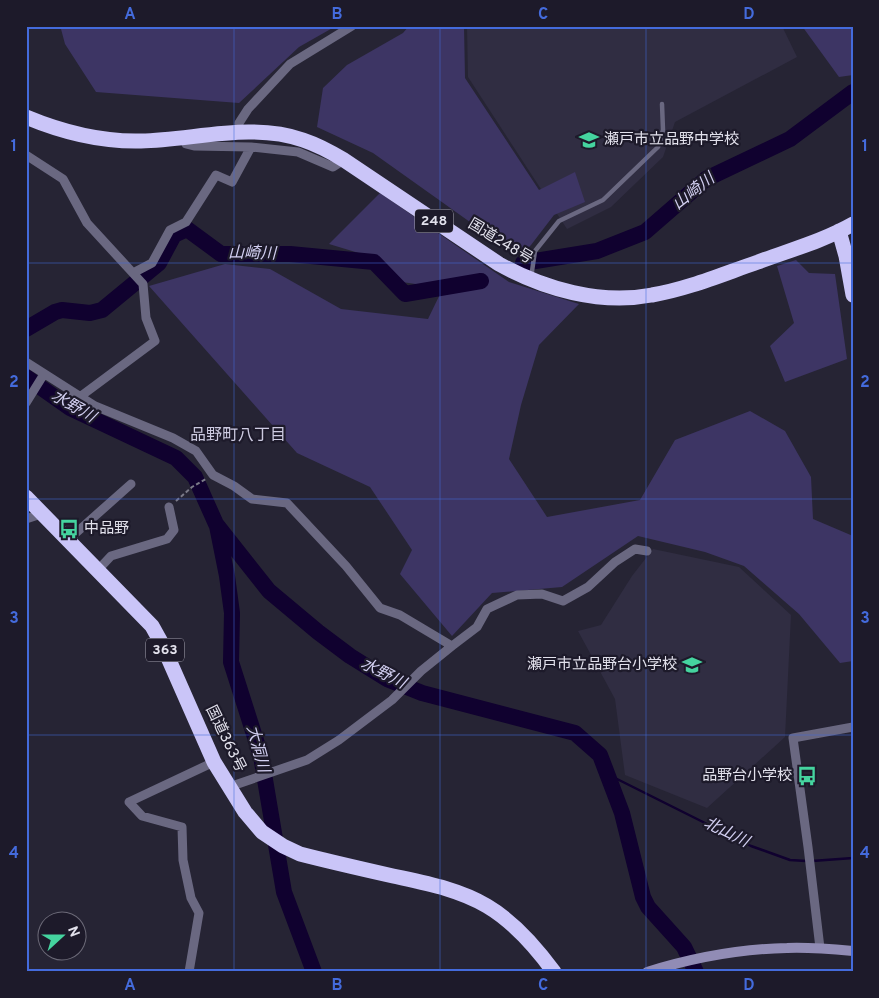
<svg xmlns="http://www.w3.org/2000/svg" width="879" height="998" font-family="Overpass,'Noto Sans JP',sans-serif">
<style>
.built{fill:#302d42}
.green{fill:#3d3564}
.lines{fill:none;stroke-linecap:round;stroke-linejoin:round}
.stream{stroke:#10012f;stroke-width:2.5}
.river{stroke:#10012f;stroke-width:16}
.path{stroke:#7b7a88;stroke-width:2;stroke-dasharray:4 2.5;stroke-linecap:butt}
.lane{stroke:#6a6881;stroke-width:4.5}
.street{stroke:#6a6881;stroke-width:9}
.secondary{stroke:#918cb5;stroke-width:10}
.highway{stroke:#cac5f8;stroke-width:15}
.grid{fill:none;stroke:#446bdc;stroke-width:1;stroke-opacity:0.55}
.labels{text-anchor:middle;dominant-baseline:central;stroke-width:4.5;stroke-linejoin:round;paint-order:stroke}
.shield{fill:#1d1a2a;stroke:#a7a5b2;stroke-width:1}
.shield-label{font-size:14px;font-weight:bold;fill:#e2e1ec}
.poi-label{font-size:15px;fill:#e2e1ec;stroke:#1d1a2a;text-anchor:start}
.street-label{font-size:15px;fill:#e2e1ec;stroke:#1d1a2a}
.water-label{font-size:16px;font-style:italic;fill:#d2cff1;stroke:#1d1a2a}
.neighbourhood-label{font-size:16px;fill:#cdcbe1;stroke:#1d1a2a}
.neatline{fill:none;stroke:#446bdc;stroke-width:2}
.grid-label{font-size:16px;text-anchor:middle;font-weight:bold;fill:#446bdc}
</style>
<rect width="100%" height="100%" fill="#262434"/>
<path class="built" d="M 467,26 L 782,26 L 797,57 L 675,122 L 663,157 L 611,207 L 567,229 L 468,77 Z
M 653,549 L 739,567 L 791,615 L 785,737 L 707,808 L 625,775 L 615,699 L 578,631 L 601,625 L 632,576 Z"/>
<path class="green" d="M 57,26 L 336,26 L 299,47 L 239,103 L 96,92 L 65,44 L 61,29 Z
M 409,26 L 464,26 L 465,78 L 539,190 L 575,172 L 585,202 L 554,215 L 531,245 L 519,257 L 373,153 L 317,127 L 323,88 L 347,65 L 403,33 Z
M 802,26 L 853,26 L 853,75 L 839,77 Z
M 380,193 L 509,282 L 579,304 L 539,345 L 521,405 L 509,459 L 547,517 L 640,500 L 675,440 L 750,411 L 785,431 L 811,477 L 813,519 L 853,536 L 853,661 L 840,663 L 799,614 L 744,566 L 705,552 L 638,536 L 562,587 L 492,593 L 452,636 L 400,574 L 412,550 L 370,487 L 297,453 L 149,286 L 225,264 L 270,269 L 341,309 L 428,319 L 443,288 L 402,282 L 372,257 L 329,244 Z
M 796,260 L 809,273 L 835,274 L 847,359 L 785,382 L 770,346 L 794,323 L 777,266 Z"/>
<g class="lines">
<path class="stream" d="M 607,774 L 751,846 L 790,860 L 806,861
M 812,861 L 853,858"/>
<path class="river" d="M 523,263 L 597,251 L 645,232 L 706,179 L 790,139 L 853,92
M 26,329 L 55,312 L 62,310 L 90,313 L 102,310 L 159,263 L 174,235 L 187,229 L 221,254 L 290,254 L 374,262 L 405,294 L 481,281
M 26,377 L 70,408 L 176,458 L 195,477 L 216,524 L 269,591 L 318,632 L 350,656 L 387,679 L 422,693 L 575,733 L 600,755 L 622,813 L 643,897 L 648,907 L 684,947 L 696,972
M 217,526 L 227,576 L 232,613 L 231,662 L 261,756 L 284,892 L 314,972"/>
<path class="path" d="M 176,501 L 192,487 L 206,479"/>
<path class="lane" d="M 531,278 L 535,251 L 559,221 L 603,200 L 658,147 L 663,130 L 662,104"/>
<path class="street" d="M 239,132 L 239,123 L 248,109 L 290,64 L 352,26
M 184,138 L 186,144 L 194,146 L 251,147 L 298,152 L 333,167 L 344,160
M 26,155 L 63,179 L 87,223 L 143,284 L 146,318 L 155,341 L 81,396
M 133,273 L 152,263 L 170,230 L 186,222 L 216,175 L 232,182 L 251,147
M 26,362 L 95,406 L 173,438 L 196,451 L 213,475 L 234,486 L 252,499 L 287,503 L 346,566 L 380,608 L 400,615 L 452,646 L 421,671 L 392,700 L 339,740 L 307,760 L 229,787
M 26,403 L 44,374
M 26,519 L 41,514
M 68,540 L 131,484
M 97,571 L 111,556 L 167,539 L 174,530 L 169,507
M 452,646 L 477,627 L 487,609 L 517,595 L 542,594 L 563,601 L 588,587 L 615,562 L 635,549 L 647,551
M 820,948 L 808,847 L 793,738 L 853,727
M 189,972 L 199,913 L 191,898 L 183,860 L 182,827 L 142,816 L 129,802 L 214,762"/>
<path class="secondary" d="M 647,972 C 692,958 740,949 787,948 C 809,947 831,949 853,951"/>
<path class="highway" d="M 26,117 C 62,132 102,142 141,141 C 194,140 251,122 303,140 C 318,145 331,152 344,160 L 499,264 C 544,289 600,305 652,295 C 688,289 723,274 758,262 C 790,250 823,241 853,224
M 839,231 L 846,256 L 853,295
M 26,497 L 152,626 L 162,644 L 214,762 L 245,812 L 262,832 L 283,846 L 300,854 C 331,862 362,869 393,876 C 425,883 458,889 487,906 C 514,922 535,946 554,972"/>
</g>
<path class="grid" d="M 234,26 L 234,972M 440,26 L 440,972M 646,26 L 646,972M 26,263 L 853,263M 26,499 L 853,499M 26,735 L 853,735"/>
<defs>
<symbol id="school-bare" viewBox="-9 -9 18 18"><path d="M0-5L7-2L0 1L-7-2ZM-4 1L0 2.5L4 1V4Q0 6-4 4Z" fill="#45d49f" stroke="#1d1a2a" stroke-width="2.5" paint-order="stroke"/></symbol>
<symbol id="bus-bare" viewBox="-9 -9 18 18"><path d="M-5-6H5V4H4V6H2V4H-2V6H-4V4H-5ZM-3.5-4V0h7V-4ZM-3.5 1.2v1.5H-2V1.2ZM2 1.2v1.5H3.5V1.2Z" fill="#45d49f" stroke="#1d1a2a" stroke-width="2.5" paint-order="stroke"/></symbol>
</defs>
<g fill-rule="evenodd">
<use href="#school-bare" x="575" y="126" width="28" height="28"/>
<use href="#bus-bare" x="55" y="515" width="28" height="28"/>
<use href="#school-bare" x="678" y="651" width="28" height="28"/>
<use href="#bus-bare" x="793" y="762" width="28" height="28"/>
</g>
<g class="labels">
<g class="shield">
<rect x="415" y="209.5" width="38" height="23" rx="4"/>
<rect x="146" y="638.5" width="38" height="23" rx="4"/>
</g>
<g class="shield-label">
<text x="434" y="221">248</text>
<text x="165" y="650">363</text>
</g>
<g class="poi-label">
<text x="604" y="140">瀬戸市立品野中学校</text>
<text x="84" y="529">中品野</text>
<text x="677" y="665" text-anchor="end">瀬戸市立品野台小学校</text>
<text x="792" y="776" text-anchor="end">品野台小学校</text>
</g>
<g class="street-label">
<text transform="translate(500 242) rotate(31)">国道248号</text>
<text transform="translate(225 739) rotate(64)">国道363号</text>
</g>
<g class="water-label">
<text transform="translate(694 192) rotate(-38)">山崎川</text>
<text transform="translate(252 254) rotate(1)">山崎川</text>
<text transform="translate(73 407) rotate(30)">水野川</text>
<text transform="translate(383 674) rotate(27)">水野川</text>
<text transform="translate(257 749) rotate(75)">大洞川</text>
<text transform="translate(726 833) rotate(26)">北山川</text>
</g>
<g class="neighbourhood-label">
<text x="238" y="436">品野町八丁目</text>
</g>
</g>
<rect width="879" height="998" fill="none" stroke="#1d1a2a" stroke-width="55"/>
<g transform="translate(62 936) rotate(69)"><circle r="24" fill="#1d1a2a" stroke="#6c6a78"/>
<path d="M0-4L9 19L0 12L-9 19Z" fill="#45d49f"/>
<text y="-8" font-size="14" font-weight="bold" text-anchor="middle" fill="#e2e1ec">N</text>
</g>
<rect x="28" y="28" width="824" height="942" class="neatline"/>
<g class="grid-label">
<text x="130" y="19">A</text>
<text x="337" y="19">B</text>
<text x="543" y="19">C</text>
<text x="749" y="19">D</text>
<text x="14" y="151">1</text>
<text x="865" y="151">1</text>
<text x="14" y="387">2</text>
<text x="865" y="387">2</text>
<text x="14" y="623">3</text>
<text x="865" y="623">3</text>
<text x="14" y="858">4</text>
<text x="865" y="858">4</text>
<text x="130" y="990">A</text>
<text x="337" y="990">B</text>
<text x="543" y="990">C</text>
<text x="749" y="990">D</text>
</g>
</svg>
